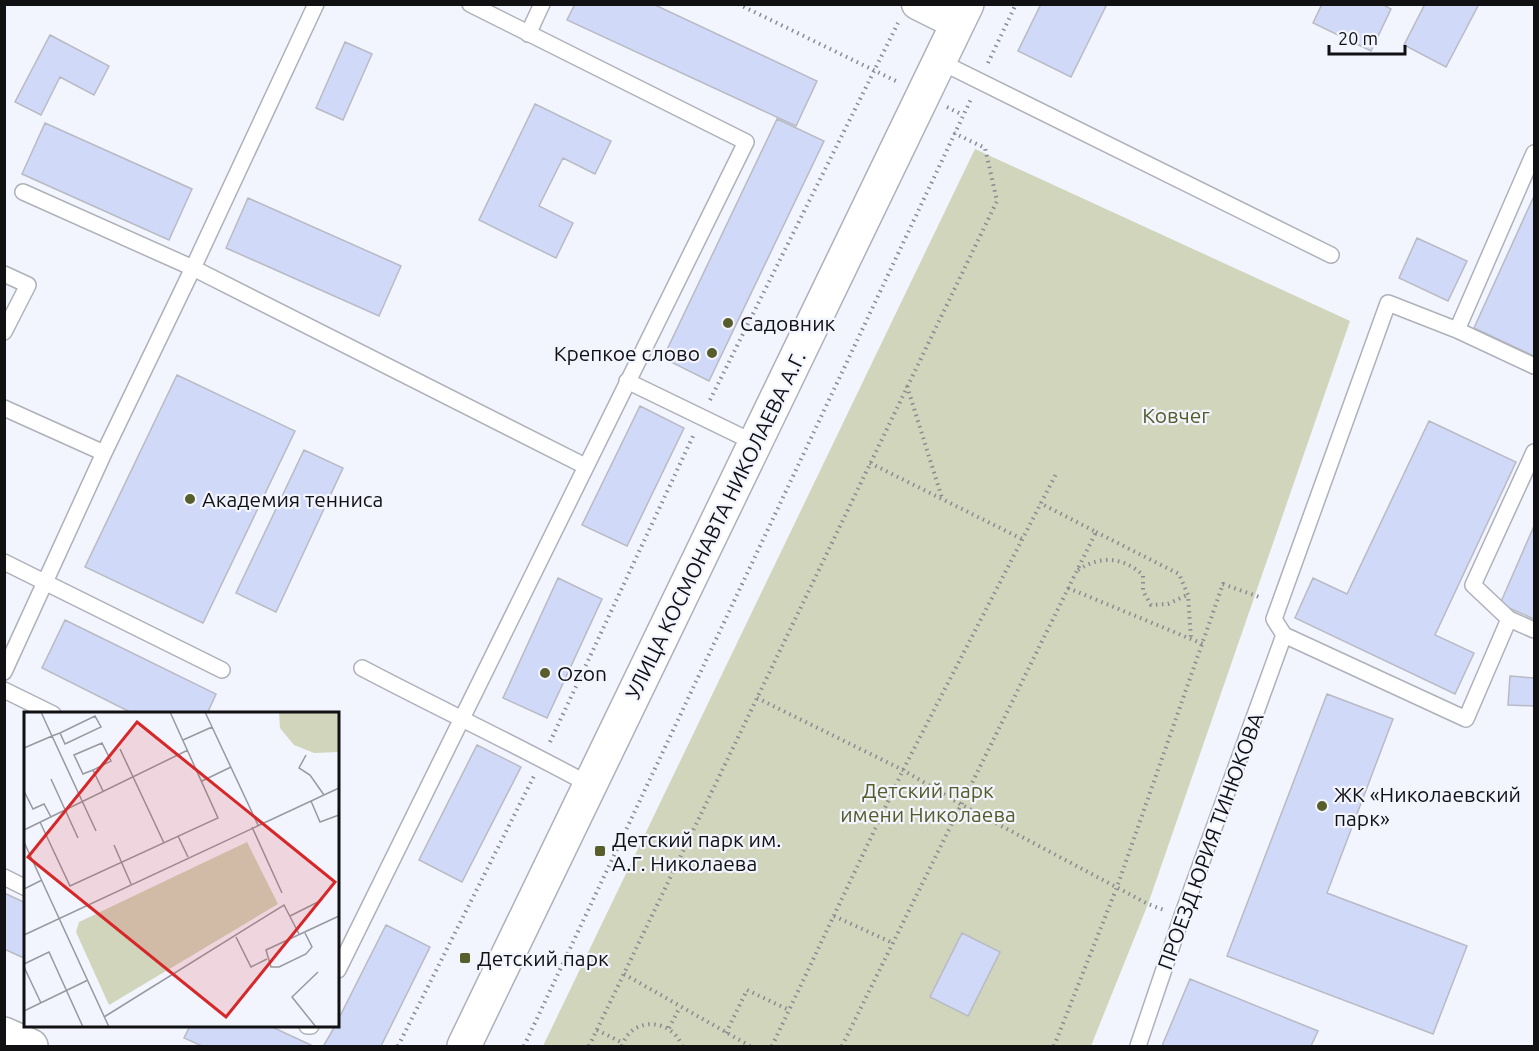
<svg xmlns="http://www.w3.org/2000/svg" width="1539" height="1051" font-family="Ubuntu,sans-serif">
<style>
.green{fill:#d1d5bc}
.building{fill:#d1d9f8;stroke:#b8bbc4;stroke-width:1.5}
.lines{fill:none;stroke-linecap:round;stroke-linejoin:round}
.lane-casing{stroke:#afb1ba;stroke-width:18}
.street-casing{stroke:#afb1ba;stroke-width:33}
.secondary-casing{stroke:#afb1ba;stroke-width:36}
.path{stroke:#8a8b92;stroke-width:4;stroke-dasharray:1.5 4.5;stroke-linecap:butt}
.lane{stroke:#fff;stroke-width:15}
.street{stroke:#fff;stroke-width:30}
.secondary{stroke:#fff;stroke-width:33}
.poi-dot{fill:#575e2c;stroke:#f2f4fe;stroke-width:2}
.labels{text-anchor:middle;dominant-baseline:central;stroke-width:4.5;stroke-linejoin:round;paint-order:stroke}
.poi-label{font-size:21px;fill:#111114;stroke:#f2f4fe;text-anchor:start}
.park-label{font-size:21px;fill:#555c29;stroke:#f2f4fe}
.street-label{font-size:21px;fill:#111114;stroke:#f2f4fe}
.inset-road{fill:none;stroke:#9899a0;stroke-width:1.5}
.view{fill:#d62828;fill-opacity:0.15;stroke:#d62828;stroke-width:3}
.inset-edge{fill:none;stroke:#111114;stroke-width:3}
</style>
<rect width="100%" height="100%" fill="#f2f4fe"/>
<path class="green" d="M 975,149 L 1350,321 L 1148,904 L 1091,1046 L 543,1046 Z"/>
<path class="building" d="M 575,4 L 653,4 L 817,81 L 796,126 L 567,20 Z
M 1041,4 L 1107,4 L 1071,77 L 1018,51 Z
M 1322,4 L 1382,4 L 1391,9 L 1371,51 L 1313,23 Z
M 1425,4 L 1479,4 L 1446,67 L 1404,45 Z
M 50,35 L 109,66 L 94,95 L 60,77 L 41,115 L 15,102 Z
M 345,42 L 372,54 L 343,120 L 316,108 Z
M 535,104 L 611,141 L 595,174 L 563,158 L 539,206 L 573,223 L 556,258 L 479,220 Z
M 777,119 L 824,141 L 709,381 L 663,358 Z
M 45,123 L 192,189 L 169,240 L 22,174 Z
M 1534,196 L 1534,356 L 1474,328 Z
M 248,198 L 401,266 L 379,316 L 226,248 Z
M 1417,238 L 1467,261 L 1448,301 L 1399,278 Z
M 177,375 L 295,431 L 203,623 L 85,567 Z
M 640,406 L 684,428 L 627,546 L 582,525 Z
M 1429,421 L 1516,462 L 1435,635 L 1474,653 L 1455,694 L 1295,618 L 1313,578 L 1347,594 Z
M 304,450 L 343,468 L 276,612 L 236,593 Z
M 1534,526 L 1534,619 L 1500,604 Z
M 558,578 L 602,599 L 547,718 L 503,698 Z
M 65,620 L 216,694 L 207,714 L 134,714 L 42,668 Z
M 1510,676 L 1534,678 L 1534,706 L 1508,705 Z
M 1327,694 L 1393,719 L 1327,893 L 1467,946 L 1433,1034 L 1227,956 Z
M 477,745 L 521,767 L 462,882 L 419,860 Z
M 4,893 L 26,903 L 26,959 L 4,949 Z
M 386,925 L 430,947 L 381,1046 L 326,1046 L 324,1045 L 335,1026 L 338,1026 L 338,1020 Z
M 962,933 L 1000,952 L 968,1016 L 930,997 Z
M 1190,979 L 1318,1031 L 1311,1046 L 1162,1046 Z
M 190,1026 L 270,1026 L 313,1046 L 202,1046 L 184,1038 Z"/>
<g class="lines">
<defs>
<path id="lane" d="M 528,34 L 542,4
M 939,61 L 1331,255
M 23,192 L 193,268 L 585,466
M 4,274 L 28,285 L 4,332
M 1457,330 L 1534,153
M 627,381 L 755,443
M 4,408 L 104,453
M 1534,452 L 1473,585 L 1509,619 L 1534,630
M 4,562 L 222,670
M 1509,619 L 1466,719 L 1284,635 L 1274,619 L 1388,303 L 1457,330 L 1534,366
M 362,668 C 438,708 515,744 590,785
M 4,672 L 104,453 L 193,268 L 316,4
M 4,690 L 53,714
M 4,877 L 26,888
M 338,970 L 746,142 L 470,4
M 307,1026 L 311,1026
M 1138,1046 L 1182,916 L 1284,635"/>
<path id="street" d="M 917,4 L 957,24"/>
<path id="secondary" d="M 4,1034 L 31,1046
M 464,1046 L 967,4"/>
</defs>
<use href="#lane" class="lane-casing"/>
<use href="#street" class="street-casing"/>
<use href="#secondary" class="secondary-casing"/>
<path class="path" d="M 738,4 L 898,82
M 988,63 L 1016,4
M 947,107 L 963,115
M 907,386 L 942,498
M 710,400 L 898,23
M 870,463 L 1022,539
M 1096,532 L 1179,574 L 1188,595 L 1191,639
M 1078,570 C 1101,555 1123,557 1143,575 L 1143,591 L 1151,605 L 1168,604 L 1187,595
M 1068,588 L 1203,644
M 757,698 L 903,770 L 962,805 L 1148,904 L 1164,910
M 550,742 L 694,434
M 834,916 L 893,943
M 624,974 L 750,1046
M 669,1028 L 680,1007
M 597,1030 L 623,1043
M 726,1033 L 747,990 L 789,1010
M 398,1046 L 534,776
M 524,1046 L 972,97
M 589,1046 L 997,201 L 985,148 L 954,133
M 622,1046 C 631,1016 672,1018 682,1046
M 772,1046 L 903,770 L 1056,474
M 842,1046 L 1096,532 L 1040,503
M 1054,1046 L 1117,887 L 1223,584 L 1262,598"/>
<use href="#lane" class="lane"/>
<use href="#street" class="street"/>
<use href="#secondary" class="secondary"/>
</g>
<g class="poi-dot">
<circle cx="728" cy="323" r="6"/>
<circle cx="712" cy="353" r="6"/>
<circle cx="190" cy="499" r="6"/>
<circle cx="545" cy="673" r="6"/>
<circle cx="1322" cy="806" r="6"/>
<rect x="594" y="845" width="12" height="12" rx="3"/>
<rect x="459" y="952" width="12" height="12" rx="3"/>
</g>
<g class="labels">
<g class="poi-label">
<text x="740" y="323">Садовник</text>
<text x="700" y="353" text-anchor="end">Крепкое слово</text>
<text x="202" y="499">Академия тенниса</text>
<text x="557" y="673">Ozon</text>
<text x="1334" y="794">ЖК «Николаевский<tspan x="1334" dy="24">парк»</tspan></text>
<text x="612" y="839">Детский парк им.<tspan x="612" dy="24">А.Г. Николаева</tspan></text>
<text x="477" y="958">Детский парк</text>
</g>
<g class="park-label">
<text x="1176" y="415">Ковчег</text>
<text x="928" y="790">Детский парк<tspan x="928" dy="24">имени Николаева</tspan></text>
</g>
<g class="street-label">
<text transform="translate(715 525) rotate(-64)">УЛИЦА КОСМОНАВТА НИКОЛАЕВА А.Г.</text>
<text transform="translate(1210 841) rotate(-70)">ПРОЕЗД ЮРИЯ ТИНЮКОВА</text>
</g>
</g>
<g transform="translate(24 712)">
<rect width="315" height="315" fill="#f2f4fe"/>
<path d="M 255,0 L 315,0 L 315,40 L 290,41 L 270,33 L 256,16 ZM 223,130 L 254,192 L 85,293 L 52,220 L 55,210 Z" fill="#d1d5bc"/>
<path class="inset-road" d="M 181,0 L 234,113M 36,21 L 71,4 L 77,15 L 41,32 L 36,21 L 28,24 L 72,119M 159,28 L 188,15M 0,36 L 28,24 L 17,0M 96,37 L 140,131M 282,43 L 275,56 L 286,63 L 300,83M 69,58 L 59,62 L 50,43 L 78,31 L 87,49 L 69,58 L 79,79M 27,67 L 54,126M 178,69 L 207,55M 0,79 L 9,97 L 20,92 L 27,105M 287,89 L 296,110 L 315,103M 16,110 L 46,174 L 194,106 L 146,0M 228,115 L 258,181M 0,118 L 164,38M 154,124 L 164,145M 0,130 L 85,315M 90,133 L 107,172M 0,177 L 18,168M 266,204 L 298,188M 281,221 L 288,235 L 282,242 L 255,255 L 247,255 L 242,238 L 315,204M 0,223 L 315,76M 212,225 L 227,255 L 243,247M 0,252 L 25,240 L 59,315M 0,255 L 17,291M 0,299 L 64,268M 80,305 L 260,193 L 275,222M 292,315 L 268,285 L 294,260"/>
<path class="view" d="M 113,10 L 311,170 L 202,305 L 4,145 Z"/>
<rect width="315" height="315" class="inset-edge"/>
</g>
<rect width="1539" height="1051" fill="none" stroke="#111114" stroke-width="12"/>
<path d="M1329 45v9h76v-9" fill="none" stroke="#111114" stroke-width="3"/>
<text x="1338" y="45" font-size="18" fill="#111114" stroke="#f2f4fe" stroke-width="4.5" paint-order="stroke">20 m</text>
</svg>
